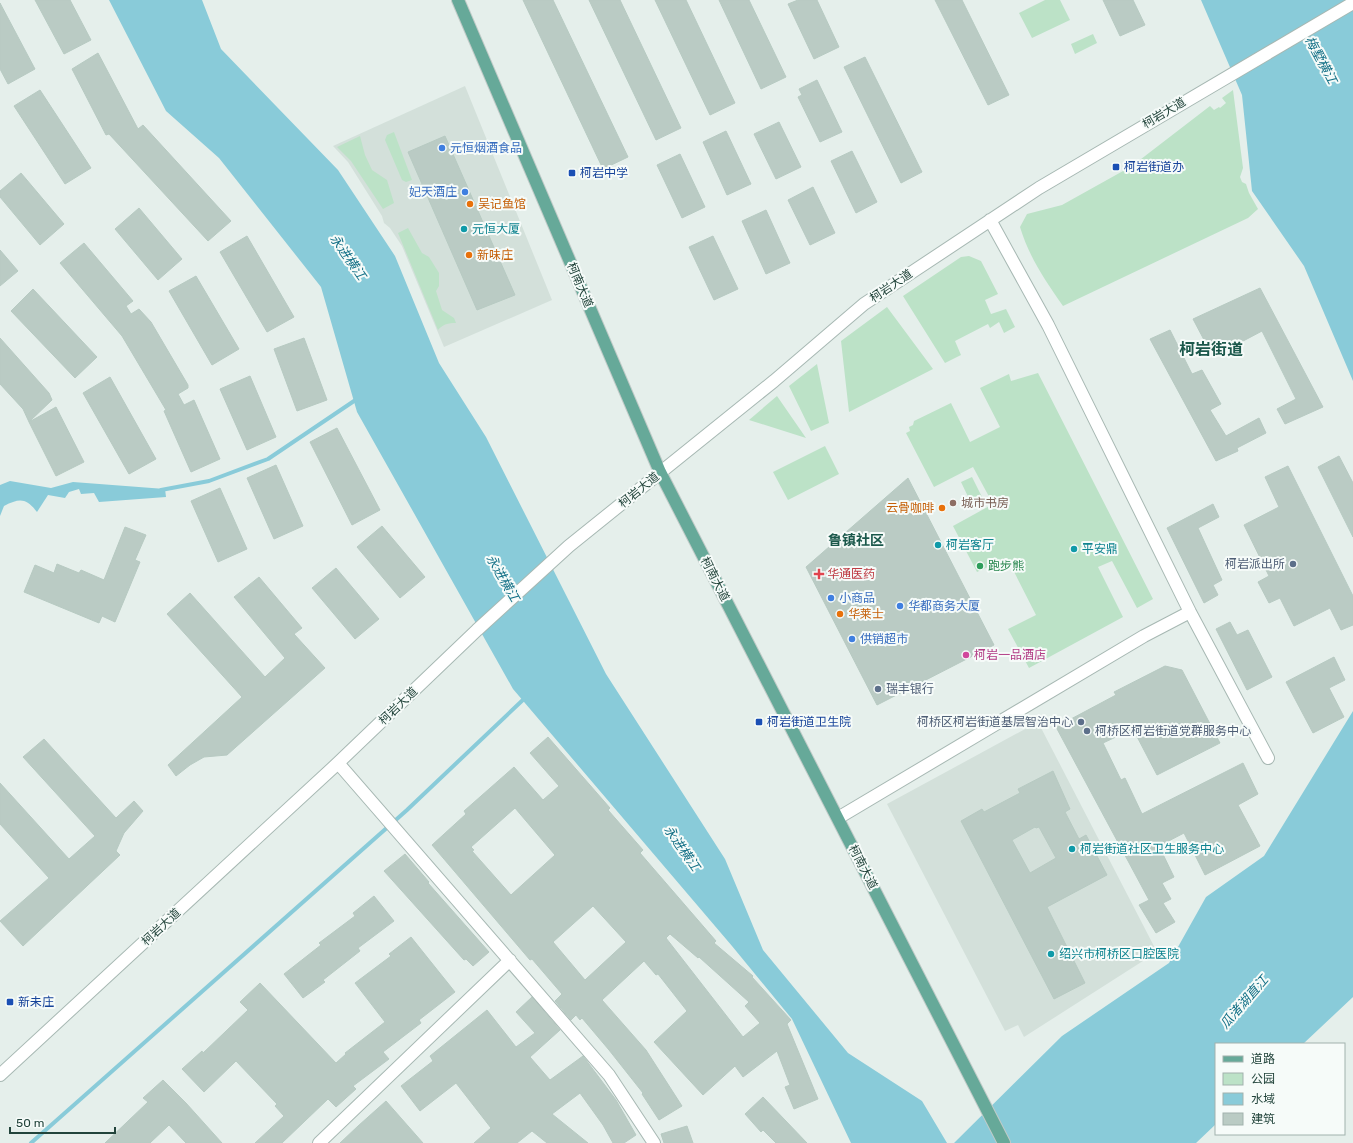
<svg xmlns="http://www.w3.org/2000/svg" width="1353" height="1143" font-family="Rubik,'Noto Sans SC',sans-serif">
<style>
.built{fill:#d3e0da}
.green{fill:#bce2c7}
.water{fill:#89cbd9}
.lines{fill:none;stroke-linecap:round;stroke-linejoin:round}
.stream{stroke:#89cbd9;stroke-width:4}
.building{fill:#bacbc4;stroke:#b7cac2;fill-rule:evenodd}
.minor-casing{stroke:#a7b8b3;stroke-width:14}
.major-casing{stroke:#c1cbc8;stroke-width:14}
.minor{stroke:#fff;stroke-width:12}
.major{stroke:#66a999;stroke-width:12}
.shop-dot{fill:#3f7fe0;stroke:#f6fbf9;stroke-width:1.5}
.transit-dot{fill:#1a4fb4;stroke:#f6fbf9;stroke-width:1.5}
.food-dot{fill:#e8710a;stroke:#f6fbf9;stroke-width:1.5}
.culture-dot{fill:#0f9aa8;stroke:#f6fbf9;stroke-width:1.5}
.education-dot{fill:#8d6e63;stroke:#f6fbf9;stroke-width:1.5}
.service-dot{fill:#5c6f8a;stroke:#f6fbf9;stroke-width:1.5}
.leisure-dot{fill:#2e9e5b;stroke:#f6fbf9;stroke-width:1.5}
.health-dot{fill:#e0444e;stroke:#f6fbf9;stroke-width:1.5}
.hotel-dot{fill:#d1479c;stroke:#f6fbf9;stroke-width:1.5}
.labels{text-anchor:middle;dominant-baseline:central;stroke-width:4;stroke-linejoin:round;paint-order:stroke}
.street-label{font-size:12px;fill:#22443b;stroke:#f6fbf9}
.shop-label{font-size:12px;fill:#366cbe;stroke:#f6fbf9;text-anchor:start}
.transit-label{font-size:12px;fill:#164399;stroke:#f6fbf9;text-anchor:start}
.food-label{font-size:12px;fill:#c56008;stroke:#f6fbf9;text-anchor:start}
.culture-label{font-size:12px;fill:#0d838f;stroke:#f6fbf9;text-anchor:start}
.education-label{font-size:12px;fill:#785e54;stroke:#f6fbf9;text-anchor:start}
.service-label{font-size:12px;fill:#4e5e75;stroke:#f6fbf9;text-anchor:end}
.leisure-label{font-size:12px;fill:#27864d;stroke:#f6fbf9;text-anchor:start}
.health-label{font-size:12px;fill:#be3a42;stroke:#f6fbf9;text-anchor:start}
.hotel-label{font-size:12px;fill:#b23c85;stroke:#f6fbf9;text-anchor:start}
.water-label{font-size:13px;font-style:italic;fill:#157187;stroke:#f6fbf9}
.quarter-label{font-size:14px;font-weight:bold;fill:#1b584b;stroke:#f6fbf9}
.district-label{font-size:16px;font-weight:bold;fill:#1b584b;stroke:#f6fbf9}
</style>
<rect width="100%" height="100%" fill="#e5efeb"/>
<path class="built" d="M 465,86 L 552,300 L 444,347 L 402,246 L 390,228 L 384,223 L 382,216 L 348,162 L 333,146 Z
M 1038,722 L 1157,952 L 1024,1037 L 1018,1025 L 1005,1031 L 887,804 Z"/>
<path class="green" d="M 1045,0 L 1060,0 L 1070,20 L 1032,38 L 1019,13 Z
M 1093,34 L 1097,43 L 1075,54 L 1071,44 Z
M 1233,90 L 1243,168 L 1240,177 L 1242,182 L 1246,184 L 1249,193 L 1258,209 L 1248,218 L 1063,306 C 1045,280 1029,257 1020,227 L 1027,214 L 1062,205 L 1132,166 L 1210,106 L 1214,110 L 1219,107 L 1220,108 L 1226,103 L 1222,98 Z
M 394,132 L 412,180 L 406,182 L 402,180 L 385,140 L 387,135 Z
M 360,136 L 365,155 L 372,170 L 387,180 L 394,203 L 383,209 L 351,161 L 337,147 Z
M 408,228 L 422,253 L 429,257 L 439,273 L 439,286 L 436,291 L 442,310 L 454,318 L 456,323 C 448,323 443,324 438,330 L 398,233 Z
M 969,256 L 981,261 L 998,294 L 985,300 L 991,314 L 1006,309 L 1015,327 L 1004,333 L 999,322 L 990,328 L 988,324 L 955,341 L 961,355 L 945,363 L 903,296 L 961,257 Z
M 887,307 L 933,369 L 849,412 L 841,341 Z
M 817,364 L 829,423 L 811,431 L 789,386 Z
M 1038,373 L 1153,599 L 1137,608 L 1112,561 L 1098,567 L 1123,617 L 1029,668 L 1008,629 L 1036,615 L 1007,558 L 977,572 L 953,526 L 993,504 L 973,467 L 934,487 L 906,433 L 910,431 L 909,427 L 913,425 L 914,421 L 951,403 L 970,442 L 1000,427 L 980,388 L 1009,374 L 1011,381 Z
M 777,396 L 806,438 L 749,420 Z
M 825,446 L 839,474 L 788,500 L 773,472 Z
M 972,477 L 984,501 L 973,507 L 961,482 Z"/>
<path class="water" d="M 109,0 L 202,0 L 221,49 L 338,170 L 395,256 L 439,363 L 486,437 L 606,674 L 725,859 L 763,950 L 848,1053 L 922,1101 L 947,1143 L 851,1143 L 792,1019 L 732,946 L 513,689 L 357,412 L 321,287 L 219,158 L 166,111 Z
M 1201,0 L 1353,0 L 1353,381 L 1304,266 L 1252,191 L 1242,95 Z
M 10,481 L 51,488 L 73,482 L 165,489 L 166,497 L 99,502 L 94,493 L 81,494 L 79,489 L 69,492 L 65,498 L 48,495 L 37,512 C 26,498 20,498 4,506 L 0,516 L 0,485 Z
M 1353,711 L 1353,997 L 1303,1044 L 1216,1044 L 1216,1124 L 1196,1143 L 954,1143 L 1062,1036 L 1169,963 L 1206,897 L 1264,856 Z"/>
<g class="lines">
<path class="stream" d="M 161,490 L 209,481 L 268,459 L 357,399
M 31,1143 L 407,810 L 526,697"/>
</g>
<path class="building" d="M 35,0 L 70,0 L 91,40 L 64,54 Z
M 523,0 L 553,0 L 628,157 L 603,169 Z
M 589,0 L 620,0 L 681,128 L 656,140 Z
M 655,0 L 686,0 L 735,103 L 710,115 Z
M 719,0 L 749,0 L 786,77 L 761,89 Z
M 798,0 L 817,0 L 839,47 L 814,59 L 788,4 Z
M 935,0 L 962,0 L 1009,95 L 988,105 Z
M 1103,0 L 1133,0 L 1145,25 L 1120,36 Z
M 0,3 L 35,69 L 8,84 L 0,69 Z
M 98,53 L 138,129 L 143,125 L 231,221 L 208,241 L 109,134 L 106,135 L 72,69 Z
M 865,57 L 922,172 L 901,183 L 844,67 Z
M 817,80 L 842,132 L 820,142 L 798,97 L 802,95 L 799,89 Z
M 40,90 L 91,168 L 65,184 L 14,106 Z
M 779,122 L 801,167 L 776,179 L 754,134 Z
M 726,131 L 751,184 L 727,195 L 703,142 Z
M 445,136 L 515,295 L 477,310 L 408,152 Z
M 852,151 L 877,202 L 856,213 L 831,161 Z
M 680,154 L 705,207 L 682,218 L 657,165 Z
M 21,173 L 64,224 L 40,245 L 0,197 L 0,191 Z
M 813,187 L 835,233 L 810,245 L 788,200 Z
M 139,208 L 182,259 L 158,280 L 115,229 Z
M 766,210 L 790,263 L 766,274 L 742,221 Z
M 247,236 L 294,317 L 267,332 L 220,252 Z
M 713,236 L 738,289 L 714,300 L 689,247 Z
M 84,243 L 133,301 L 126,306 L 131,314 L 139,309 L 151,322 L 188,385 L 188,388 L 178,394 L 184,405 L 194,400 L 220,459 L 191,472 L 164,411 L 166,410 L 122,336 L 60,263 Z
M 0,250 L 18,271 L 0,286 Z
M 196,276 L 239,349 L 212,365 L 169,291 Z
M 1260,288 L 1323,407 L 1285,424 L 1277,409 L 1296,399 L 1262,331 L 1213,357 L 1193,319 Z
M 33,289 L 97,357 L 75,378 L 11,311 Z
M 1170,330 L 1192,374 L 1202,370 L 1221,404 L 1210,410 L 1226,436 L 1259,418 L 1266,433 L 1237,448 L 1238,451 L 1216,461 L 1150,339 Z
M 0,338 L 49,393 L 52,400 L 29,422 L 23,409 L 0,384 Z
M 304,338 L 327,400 L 297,411 L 274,349 Z
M 250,376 L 276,437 L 247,450 L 220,389 Z
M 110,377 L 156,459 L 129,474 L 83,393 Z
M 56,407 L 84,462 L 56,476 L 29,422 Z
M 337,428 L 380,510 L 352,525 L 310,442 Z
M 1339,456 L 1353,483 L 1353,537 L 1318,467 Z
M 276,465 L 303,526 L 274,539 L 247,478 Z
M 1288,466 L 1353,596 L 1353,625 L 1341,630 L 1330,608 L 1294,626 L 1280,598 L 1269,603 L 1258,582 L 1269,576 L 1244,525 L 1279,507 L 1265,477 Z
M 908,478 L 994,645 L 877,705 L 806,567 Z
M 220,488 L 247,549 L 218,562 L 191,501 Z
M 1213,504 L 1219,517 L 1198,528 L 1222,580 L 1213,585 L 1218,595 L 1204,603 L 1167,528 Z
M 382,526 L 425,577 L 400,598 L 357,547 Z
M 125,527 L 146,535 L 135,560 L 140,562 L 115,622 L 102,616 L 99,623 L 24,592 L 35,565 L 54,573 L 57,564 L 79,573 L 81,570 L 104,580 Z
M 336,568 L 379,619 L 355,639 L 312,588 Z
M 259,577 L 302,628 L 294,634 L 325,668 L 227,755 L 204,757 L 190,765 L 176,776 L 168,765 L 242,697 L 167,614 L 190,593 L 265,677 L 285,658 L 234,597 Z
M 1230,622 L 1237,635 L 1248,630 L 1272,677 L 1247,690 L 1216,629 Z
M 1334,657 L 1345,680 L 1329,688 L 1344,717 L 1313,733 L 1286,682 Z
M 1165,666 L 1182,670 L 1220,743 L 1157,775 L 1133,729 L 1103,743 L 1121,780 L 1125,778 L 1142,814 L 1243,763 L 1258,794 L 1238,805 L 1260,846 L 1205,875 L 1184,833 L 1159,846 L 1174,877 L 1162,883 L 1171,899 L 1163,903 L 1175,922 L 1156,933 L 1139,905 L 1149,900 L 1056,727 L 1116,695 L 1114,692 Z
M 548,737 L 610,808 L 608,810 L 643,850 L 640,853 L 716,941 L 714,943 L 753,976 L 752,977 L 791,1020 L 787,1024 L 818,1099 L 794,1109 L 785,1087 L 790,1085 L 777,1051 L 743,1077 L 735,1066 L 703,1095 L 654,1042 L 687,1011 L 658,974 L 656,975 L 644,961 L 602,1000 L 646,1050 L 682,1106 L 659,1120 L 642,1094 L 643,1093 L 609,1050 L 582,1018 L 580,1020 L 576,1015 L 571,1020 L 555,1001 L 562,994 L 532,959 L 530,960 L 432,845 L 466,814 L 464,811 L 514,767 L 543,800 L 559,786 L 530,753 ZM 515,808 L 555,855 L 511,895 L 472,851 L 474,850 L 471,847 ZM 593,906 L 626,942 L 585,980 L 553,942 ZM 670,934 L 698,958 L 699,957 L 749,1002 L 745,1006 L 760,1023 L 743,1037 L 666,938 Z
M 44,739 L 116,818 L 134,801 L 143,811 L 124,833 L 116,851 L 120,855 L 23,946 L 0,921 L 49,878 L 0,824 L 0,783 L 69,859 L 95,836 L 23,757 Z
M 1053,771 L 1070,809 L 1065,812 L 1079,839 L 1086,835 L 1107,875 L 1047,907 L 1085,983 L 1054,999 L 961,821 L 982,809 L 984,812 L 1020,793 L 1018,789 ZM 1035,827 L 1036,828 L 1039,827 L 1056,858 L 1030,873 L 1012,840 Z
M 405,854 L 429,882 L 428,883 L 489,952 L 473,966 L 466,959 L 464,960 L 384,871 Z
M 374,896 L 394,921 L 358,948 L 360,951 L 323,980 L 325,982 L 303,998 L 284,974 L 321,945 L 319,943 L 355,916 L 353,913 Z
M 411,937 L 455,992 L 419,1020 L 421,1023 L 383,1052 L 389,1059 L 353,1086 L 356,1089 L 336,1107 L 328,1099 L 282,1143 L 255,1143 L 284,1116 L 275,1106 L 277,1104 L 236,1061 L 204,1092 L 182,1069 L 202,1051 L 203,1053 L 248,1010 L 240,1002 L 260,983 L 336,1063 L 346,1054 L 345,1053 L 385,1022 L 355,983 L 391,956 L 389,954 Z
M 532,997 L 560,1030 L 530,1057 L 550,1080 L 583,1056 L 616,1100 L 636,1135 L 624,1143 L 613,1143 L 603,1125 L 580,1093 L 552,1114 L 588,1143 L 547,1143 L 532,1131 L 517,1143 L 474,1143 L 491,1128 L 456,1083 L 420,1111 L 401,1086 L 433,1061 L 430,1056 L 487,1010 L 516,1047 L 535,1033 L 516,1012 Z
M 163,1080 L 186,1103 L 222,1143 L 186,1143 L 169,1125 L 150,1143 L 105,1143 L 148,1102 L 143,1098 Z
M 763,1097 L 807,1143 L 776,1143 L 763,1130 L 761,1132 L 745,1114 Z
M 386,1101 L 423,1143 L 340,1143 L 358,1126 Z
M 687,1126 L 693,1143 L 664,1143 L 661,1134 Z"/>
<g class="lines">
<defs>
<path id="minor" d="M 990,220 L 1048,325 L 1190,612 L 1268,758
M 338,763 L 609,1075 L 654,1143
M 838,818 L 1144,636 L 1190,612
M 0,1075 L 338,763 L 477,630 L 569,546 L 774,381 L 864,304 L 1039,188 L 1353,3
M 319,1143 L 510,960"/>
<path id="major" d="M 458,0 L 660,472 L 1004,1143"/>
</defs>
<use href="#minor" class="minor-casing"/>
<use href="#major" class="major-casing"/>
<use href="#minor" class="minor"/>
<use href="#major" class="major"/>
</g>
<g class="shop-dot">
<circle cx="442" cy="148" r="4"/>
<circle cx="465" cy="192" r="4"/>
<circle cx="831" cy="598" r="4"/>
<circle cx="900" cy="606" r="4"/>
<circle cx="852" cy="639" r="4"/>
</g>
<g class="transit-dot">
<rect x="1112" y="163" width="8" height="8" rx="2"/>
<rect x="568" y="169" width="8" height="8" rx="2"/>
<rect x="755" y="718" width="8" height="8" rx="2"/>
<rect x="6" y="998" width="8" height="8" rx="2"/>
</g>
<g class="food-dot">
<circle cx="470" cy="204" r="4"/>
<circle cx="469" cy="255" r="4"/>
<circle cx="942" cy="508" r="4"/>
<circle cx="840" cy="614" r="4"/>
</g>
<g class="culture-dot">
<circle cx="464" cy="229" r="4"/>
<circle cx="938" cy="545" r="4"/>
<circle cx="1074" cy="549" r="4"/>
<circle cx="1072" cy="849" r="4"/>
<circle cx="1051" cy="954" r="4"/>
</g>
<circle class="education-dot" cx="953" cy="503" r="4"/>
<g class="service-dot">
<circle cx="1293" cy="564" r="4"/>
<circle cx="878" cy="689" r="4"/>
<circle cx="1081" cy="722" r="4"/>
<circle cx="1087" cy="731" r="4"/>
</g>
<circle class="leisure-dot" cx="980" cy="566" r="4"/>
<path class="health-dot" d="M817 568h4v4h4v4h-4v4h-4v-4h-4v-4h4z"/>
<circle class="hotel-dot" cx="966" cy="655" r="4"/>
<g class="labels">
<g class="street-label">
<text transform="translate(1164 113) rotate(-31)">柯岩大道</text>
<text transform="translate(580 285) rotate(67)">柯南大道</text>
<text transform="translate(891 286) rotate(-34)">柯岩大道</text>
<text transform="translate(639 490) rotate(-39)">柯岩大道</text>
<text transform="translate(715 579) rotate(63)">柯南大道</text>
<text transform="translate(398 706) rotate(-44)">柯岩大道</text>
<text transform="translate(863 867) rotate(63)">柯南大道</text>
<text transform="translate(161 927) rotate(-43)">柯岩大道</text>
</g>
<g class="shop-label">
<text x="450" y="148">元恒烟酒食品</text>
<text x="457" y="192" text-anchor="end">妃天酒庄</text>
<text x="839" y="598">小商品</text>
<text x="908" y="606">华都商务大厦</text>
<text x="860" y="639">供销超市</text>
</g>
<g class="transit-label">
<text x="1124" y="167">柯岩街道办</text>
<text x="580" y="173">柯岩中学</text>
<text x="767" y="722">柯岩街道卫生院</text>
<text x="18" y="1002">新未庄</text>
</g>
<g class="food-label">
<text x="478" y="204">吴记鱼馆</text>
<text x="477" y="255">新味庄</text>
<text x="934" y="508" text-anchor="end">云骨咖啡</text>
<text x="848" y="614">华莱士</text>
</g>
<g class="culture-label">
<text x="472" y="229">元恒大厦</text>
<text x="946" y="545">柯岩客厅</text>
<text x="1082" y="549">平安鼎</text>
<text x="1080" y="849">柯岩街道社区卫生服务中心</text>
<text x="1059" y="954">绍兴市柯桥区口腔医院</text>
</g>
<g class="education-label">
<text x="961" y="503">城市书房</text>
</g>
<g class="service-label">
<text x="1285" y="564">柯岩派出所</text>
<text x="886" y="689" text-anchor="start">瑞丰银行</text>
<text x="1073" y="722">柯桥区柯岩街道基层智治中心</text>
<text x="1095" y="731" text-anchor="start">柯桥区柯岩街道党群服务中心</text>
</g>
<g class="leisure-label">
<text x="988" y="566">跑步熊</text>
</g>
<g class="health-label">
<text x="827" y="574">华通医药</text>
</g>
<g class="hotel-label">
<text x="974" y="655">柯岩一品酒店</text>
</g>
<g class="water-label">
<text transform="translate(1321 60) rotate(62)">梅墅横江</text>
<text transform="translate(348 257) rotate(55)">永进横江</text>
<text transform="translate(503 578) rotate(60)">永进横江</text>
<text transform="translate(682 848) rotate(55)">永进横江</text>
<text transform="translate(1244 1002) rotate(-49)">瓜渚湖直江</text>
</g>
<g class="quarter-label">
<text x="856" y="540">鲁镇社区</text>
</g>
<g class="district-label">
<text x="1211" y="349">柯岩街道</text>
</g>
</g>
<rect x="1215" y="1043" width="130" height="92" fill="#f6fbf9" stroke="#a1b2ad"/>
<rect x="1223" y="1056" width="20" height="6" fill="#66a999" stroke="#a1b2ad"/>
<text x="1251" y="1063" font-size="12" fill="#22443b">道路</text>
<rect x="1223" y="1073" width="20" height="12" fill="#bce2c7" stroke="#a1b2ad"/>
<text x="1251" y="1083" font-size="12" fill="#22443b">公园</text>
<rect x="1223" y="1093" width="20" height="12" fill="#89cbd9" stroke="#a1b2ad"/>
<text x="1251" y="1103" font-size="12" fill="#22443b">水域</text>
<rect x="1223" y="1113" width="20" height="12" fill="#bacbc4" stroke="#a1b2ad"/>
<text x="1251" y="1123" font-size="12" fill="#22443b">建筑</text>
<path d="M10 1127v6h105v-6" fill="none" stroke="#22443b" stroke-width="2"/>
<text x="16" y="1127" font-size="12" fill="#22443b" stroke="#f6fbf9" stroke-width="3" paint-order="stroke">50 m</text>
</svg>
